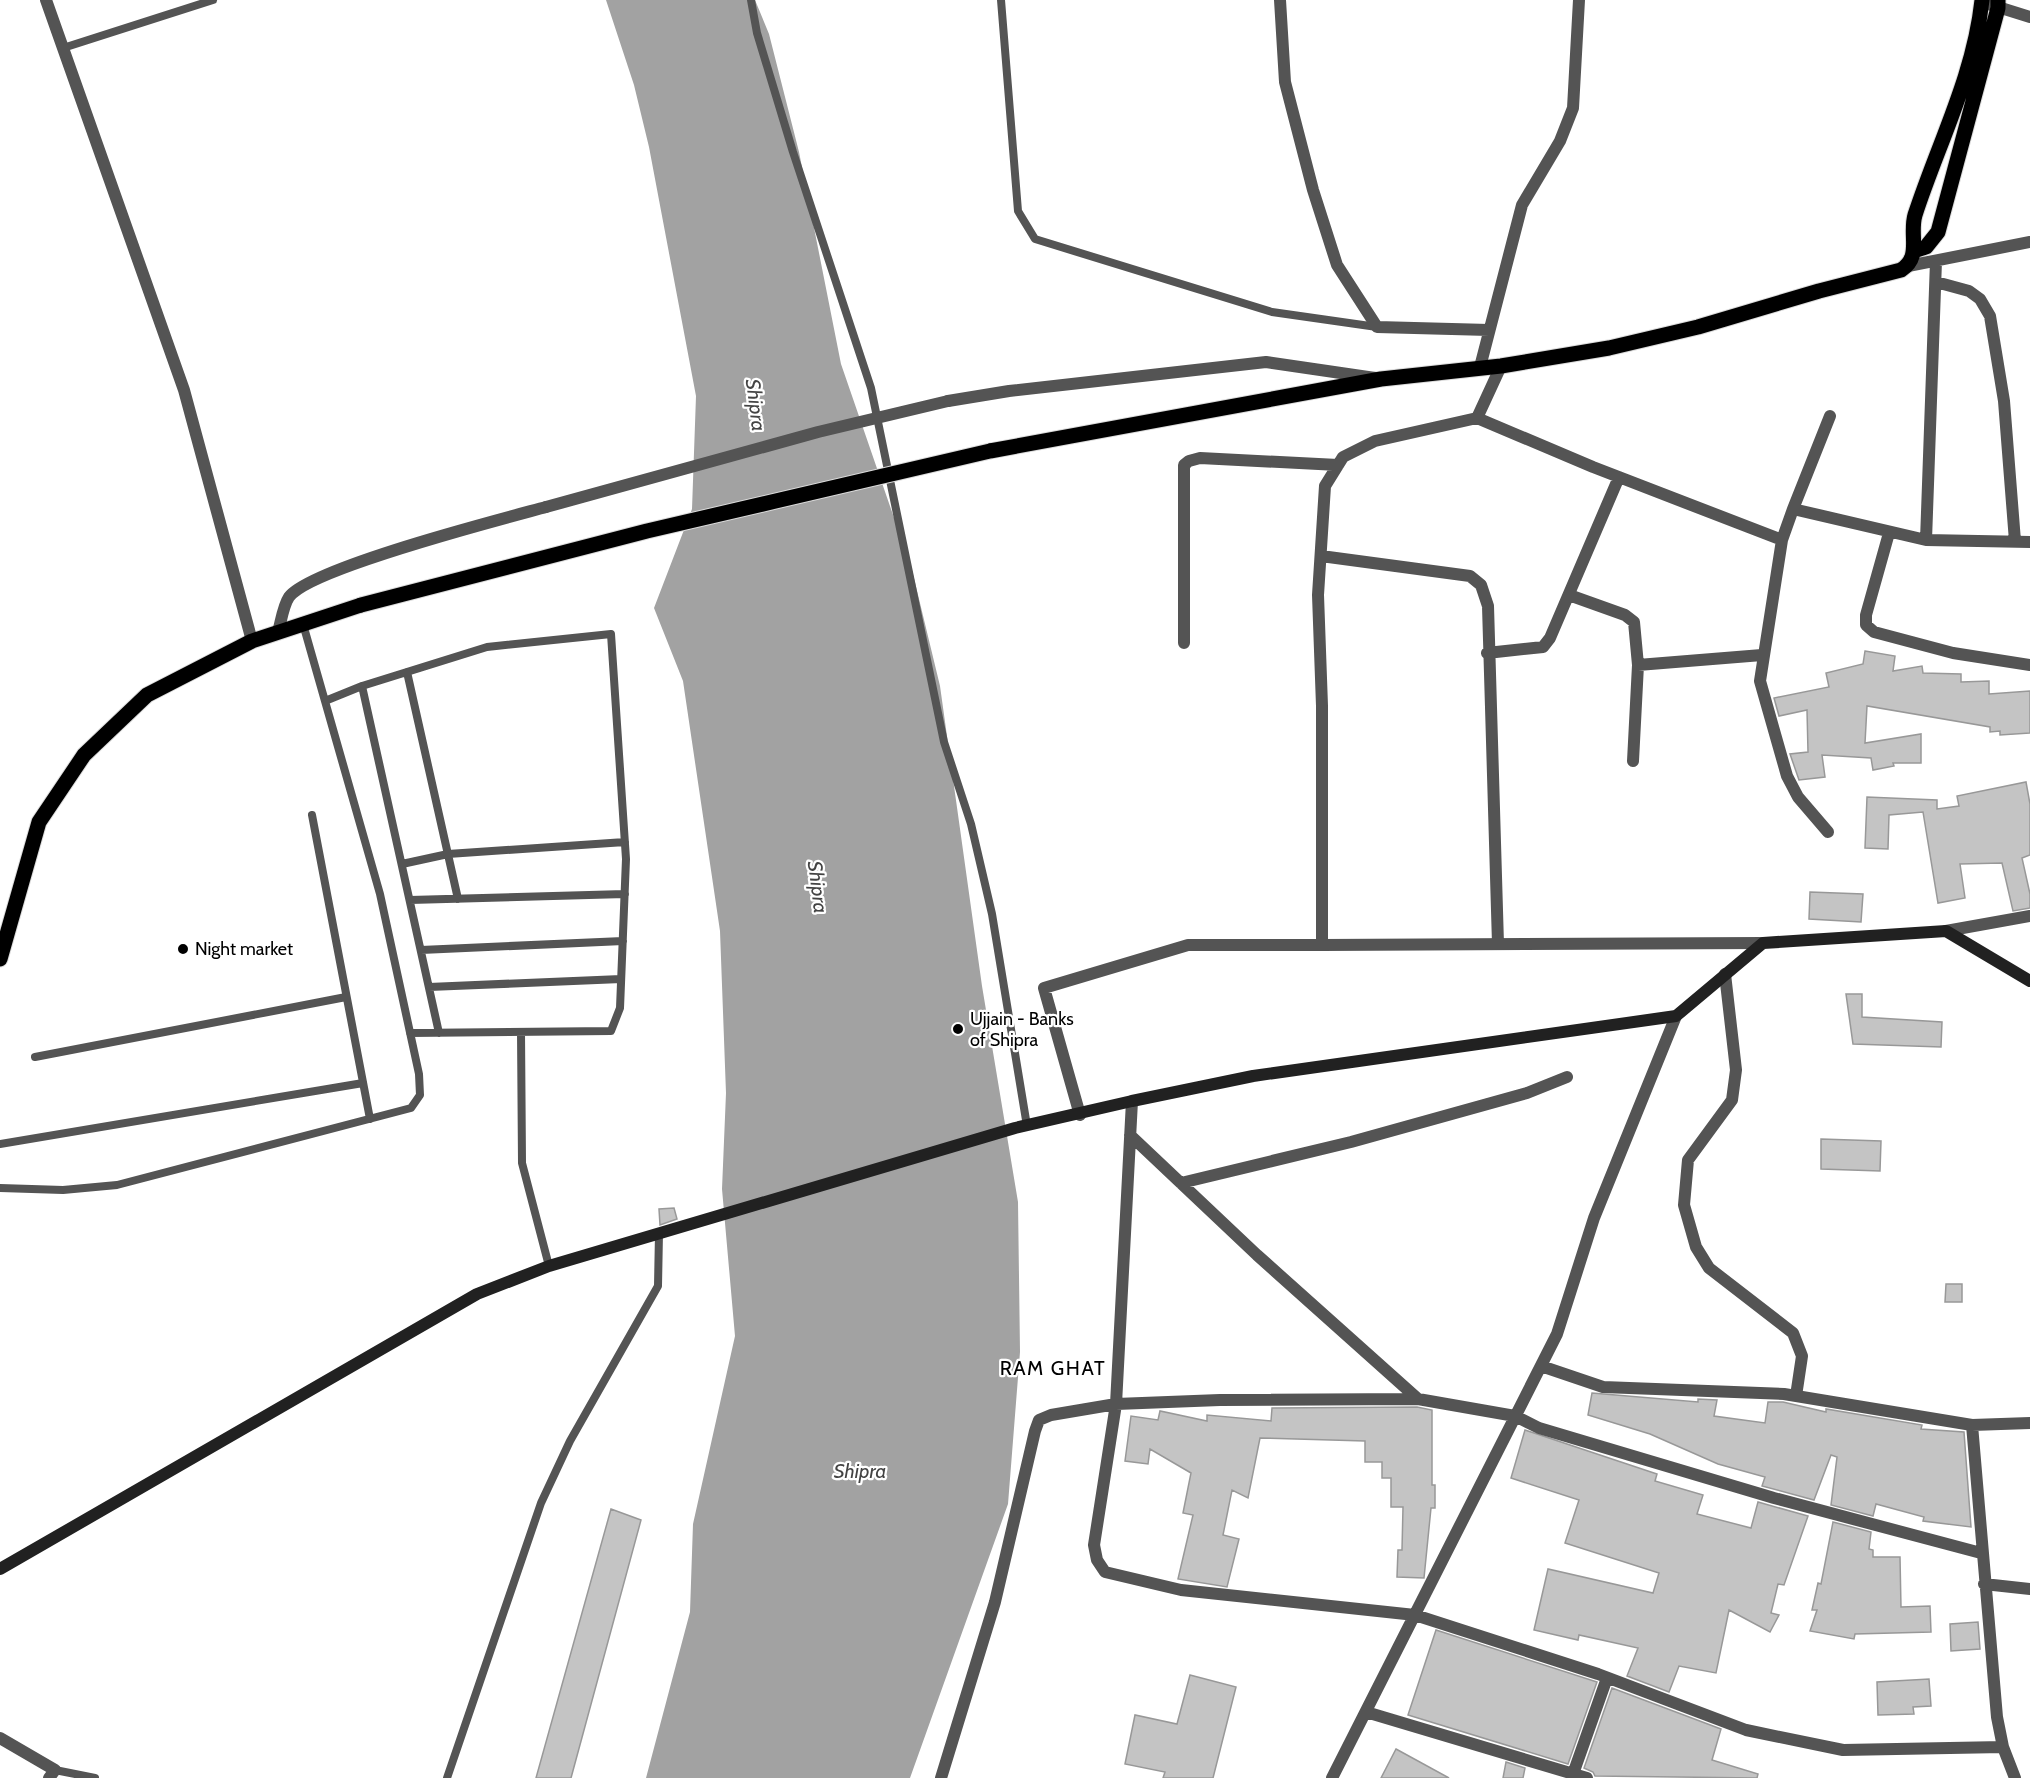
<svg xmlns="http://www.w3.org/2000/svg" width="2030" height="1778" font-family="Cabin,sans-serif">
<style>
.water{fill:#a2a2a2}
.building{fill:#c4c4c4;stroke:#989898;stroke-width:1.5}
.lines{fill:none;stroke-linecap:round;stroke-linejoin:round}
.primary-casing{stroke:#dbdbdb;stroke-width:17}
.service{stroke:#545454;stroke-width:8}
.minor{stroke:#545454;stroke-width:12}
.tertiary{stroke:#545454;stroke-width:12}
.secondary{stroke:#212121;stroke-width:12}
.primary{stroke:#000;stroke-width:15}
.primary-bridge-casing{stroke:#dbdbdb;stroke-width:17;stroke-linecap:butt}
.minor-bridge{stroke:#545454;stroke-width:12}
.primary-bridge{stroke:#000;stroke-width:15}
.poi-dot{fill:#000;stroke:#fff;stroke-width:2}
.labels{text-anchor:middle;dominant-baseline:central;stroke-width:4.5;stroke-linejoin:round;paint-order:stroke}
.poi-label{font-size:18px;fill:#000;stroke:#fff;text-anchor:start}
.water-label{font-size:20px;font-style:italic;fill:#434343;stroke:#fff}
.neighbourhood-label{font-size:20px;letter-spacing:1.5px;fill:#000;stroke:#fff}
</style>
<rect width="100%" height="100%" fill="#fff"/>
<path class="water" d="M 606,0 L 755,0 L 769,34 L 799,152 L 841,364 L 912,570 L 940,686 L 982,986 L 1018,1202 L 1020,1352 L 1008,1504 L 910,1778 L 646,1778 L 690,1612 L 693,1524 L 735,1336 L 722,1189 L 726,1093 L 720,931 L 683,681 L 654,608 L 692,509 L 696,396 L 649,147 L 634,85 Z"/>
<path class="building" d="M 1865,651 L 1895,656 L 1893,671 L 1922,666 L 1923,673 L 1961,674 L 1961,682 L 1989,681 L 1989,694 L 2030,691 L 2030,733 L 2000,735 L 2000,731 L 1990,732 L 1990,727 L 1867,706 L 1865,743 L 1921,734 L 1921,763 L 1893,763 L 1894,766 L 1873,770 L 1871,758 L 1822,755 L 1825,777 L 1799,780 L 1790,754 L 1808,752 L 1807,710 L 1779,716 L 1774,698 L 1829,687 L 1826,673 L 1863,664 Z
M 2026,782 L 2030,804 L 2030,855 L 2022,858 L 2030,894 L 2030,908 L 2013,911 L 2002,863 L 1960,864 L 1965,898 L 1938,903 L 1923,812 L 1889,815 L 1888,849 L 1865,848 L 1867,797 L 1937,800 L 1937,809 L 1959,806 L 1957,796 Z
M 1810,892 L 1863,894 L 1861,922 L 1809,919 Z
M 1846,994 L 1862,994 L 1862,1017 L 1942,1022 L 1941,1047 L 1853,1044 Z
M 1821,1139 L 1881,1141 L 1880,1171 L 1821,1169 Z
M 674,1208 L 677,1219 L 660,1225 L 659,1209 Z
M 1946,1284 L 1962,1284 L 1962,1302 L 1945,1302 Z
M 1592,1393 L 1698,1402 L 1698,1399 L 1717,1400 L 1714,1416 L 1765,1423 L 1768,1402 L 1783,1402 L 1826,1412 L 1826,1409 L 1922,1425 L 1921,1429 L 1964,1432 L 1971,1527 L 1923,1521 L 1924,1517 L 1876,1504 L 1873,1516 L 1831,1505 L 1837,1457 L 1831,1455 L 1814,1500 L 1762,1486 L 1765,1477 L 1718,1464 L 1650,1434 L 1588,1415 Z
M 1417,1407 L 1432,1410 L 1432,1485 L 1435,1485 L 1435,1508 L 1431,1508 L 1424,1578 L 1397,1577 L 1398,1550 L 1402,1550 L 1403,1507 L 1391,1507 L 1391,1478 L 1382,1478 L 1382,1462 L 1365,1462 L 1365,1441 L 1260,1438 L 1248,1498 L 1232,1490 L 1223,1535 L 1239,1539 L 1227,1587 L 1178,1579 L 1193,1515 L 1183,1513 L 1191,1473 L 1150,1449 L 1148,1464 L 1125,1461 L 1131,1416 L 1158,1420 L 1160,1411 L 1207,1421 L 1207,1415 L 1271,1421 L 1272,1408 Z
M 1525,1430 L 1657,1474 L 1655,1481 L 1703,1495 L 1697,1514 L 1751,1528 L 1758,1502 L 1808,1516 L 1784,1585 L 1778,1584 L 1771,1613 L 1779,1615 L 1770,1632 L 1729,1610 L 1716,1673 L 1679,1666 L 1669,1692 L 1627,1676 L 1638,1648 L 1579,1635 L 1578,1640 L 1534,1630 L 1548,1569 L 1653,1593 L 1659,1573 L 1565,1543 L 1579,1500 L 1511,1478 Z
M 611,1509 L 641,1520 L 571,1778 L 536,1778 Z
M 1833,1522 L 1871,1532 L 1869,1549 L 1873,1550 L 1873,1557 L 1900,1557 L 1901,1607 L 1930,1606 L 1931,1632 L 1855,1634 L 1854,1639 L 1810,1631 L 1817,1610 L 1812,1610 L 1818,1583 L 1821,1584 Z
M 1978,1622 L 1980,1649 L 1951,1651 L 1950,1624 Z
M 1436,1630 L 1597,1682 L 1568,1764 L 1408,1715 Z
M 1190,1675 L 1236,1687 L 1213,1778 L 1163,1778 L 1165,1772 L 1125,1764 L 1135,1715 L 1177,1724 Z
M 1929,1679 L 1931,1706 L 1913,1707 L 1914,1714 L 1878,1715 L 1877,1682 Z
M 1612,1688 L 1721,1729 L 1712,1760 L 1758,1774 L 1757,1778 L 1595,1776 L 1593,1772 L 1584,1768 Z
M 1396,1749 L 1449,1778 L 1381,1778 Z
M 1506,1762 L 1525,1768 L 1523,1778 L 1503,1778 Z"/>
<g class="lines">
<defs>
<path id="primary" d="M 1914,251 L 1926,247 L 1938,232 L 1998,8 L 1998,0
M 990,451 L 1381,379 L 1501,366 L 1609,348 L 1698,327 L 1819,291 L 1901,270 C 1922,257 1909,235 1915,215 C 1938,144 1974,76 1982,0
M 0,959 L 39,822 L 84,755 L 147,695 L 252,641 L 361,605"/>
</defs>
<use href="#primary" class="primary-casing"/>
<path class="service" d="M 751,0 L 757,33 L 793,152 L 871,388 L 944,742 L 971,824 L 992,914 L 1027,1126
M 1001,0 L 1018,211 L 1035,239 L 1272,312 L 1377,327
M 63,48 L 213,0
M 407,672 L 458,899
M 362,686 L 439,1033
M 325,701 L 362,686 L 487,647 L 611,634 L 626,859 L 620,1008 L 611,1031 L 410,1033
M 312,815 L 370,1119
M 402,864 L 448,854 L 625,842
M 410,900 L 625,894
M 421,950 L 623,941
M 429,987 L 621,979
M 521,1032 L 522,1163 L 549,1266
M 35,1057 L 346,997
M 0,1144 L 363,1083
M 0,1188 L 63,1190 L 117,1185 L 411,1108 L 420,1095 L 419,1074 L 380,894 L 303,624
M 55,1770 L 95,1778
M 447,1778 L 541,1503 L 570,1441 L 658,1286 L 659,1233"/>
<path class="minor" d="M 46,0 L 184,390 L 252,641
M 1280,0 L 1285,82 L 1313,190 L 1337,265 L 1377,327 L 1489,330
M 1936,261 L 1926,540 L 2030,542
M 1908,266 L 2030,242
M 1936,282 L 1969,291 L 1980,299 L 1990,316 L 2004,401 L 2015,541
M 1501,366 L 1477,418 L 1593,467 L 1782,540 L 1793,509 L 1926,540
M 1480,367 L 1522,205 L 1560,141 L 1573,108 L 1579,0
M 948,401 L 1009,391 L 1266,362 L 1375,378
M 1477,418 L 1375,441 L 1343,457 L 1325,486 L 1318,595 L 1322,706 L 1322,945 L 1763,943
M 1793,509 L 1830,416
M 1889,533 L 1866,615 L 1866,625 L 1874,632 L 1953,653 L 2030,665
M 1782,540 L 1760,681 L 1787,776 L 1798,797 L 1828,832
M 1321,556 L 1470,576 L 1481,585 L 1488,606 L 1498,944
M 1569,595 L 1625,615 L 1634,622 L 1638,665 L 1633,761
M 278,632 C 281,622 283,606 289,597 C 310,568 502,519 546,507
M 1184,643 L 1184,465 L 1189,461 L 1200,458 L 1338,465
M 1487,653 L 1543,647 L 1550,638 L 1619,477
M 1638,665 L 1762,655
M 1946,931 L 2030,916
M 1725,974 L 1736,1070 L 1732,1100 L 1688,1160 L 1684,1205 L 1696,1247 L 1709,1268 L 1793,1333 L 1802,1356 L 1796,1396
M 1132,1101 L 1116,1404 L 1094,1545 L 1097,1560 L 1105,1572 L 1181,1590 L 1415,1615 L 1598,1674 L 1746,1730 L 1843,1750 L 2003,1747
M 1080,1115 L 1044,988 L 1188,945 L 1322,945
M 1130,1135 L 1257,1255 L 1418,1399
M 1181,1183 L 1351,1142 L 1527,1093 L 1567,1077
M 1541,1366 L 1603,1387 L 1784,1394 L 1972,1425
M 1984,1584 L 2030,1589
M 1366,1712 L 1587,1778
M 1573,1774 L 1607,1678
M 941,1778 L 995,1602 L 1035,1431 L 1039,1420 L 1051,1415 L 1116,1404 L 1220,1400 L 1418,1399 L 1515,1416 L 1539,1428 L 1774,1498 L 1981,1553
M 1332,1778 L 1557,1334 L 1594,1218 L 1676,1016
M 2015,1778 L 2003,1747 L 1997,1717 L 1972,1425 L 2030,1423"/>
<path class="tertiary" d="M 1982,2 L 2030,17
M 0,1738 L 55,1770 L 49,1778"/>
<path class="secondary" d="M 0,1569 L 477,1294 L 549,1266 L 1015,1128 L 1132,1101 L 1253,1076 L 1676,1016 L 1763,943 L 1946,931 L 2030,981"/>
<use href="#primary" class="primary"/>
<defs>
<path id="primary-bridge" d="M 361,605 L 647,531 L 990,451"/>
</defs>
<use href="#primary-bridge" class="primary-bridge-casing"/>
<path class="minor-bridge" d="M 546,507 L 818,432 L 948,401"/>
<use href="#primary-bridge" class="primary-bridge"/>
</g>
<g class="poi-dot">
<circle cx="183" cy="949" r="6"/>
<circle cx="958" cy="1029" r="6"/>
</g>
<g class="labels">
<g class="poi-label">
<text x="195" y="949">Night market</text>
<text x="970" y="1019">Ujjain - Banks<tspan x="970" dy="21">of Shipra</tspan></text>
</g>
<g class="water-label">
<text transform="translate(756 405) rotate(83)">Shipra</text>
<text transform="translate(818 887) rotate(83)">Shipra</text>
<text x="860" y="1471">Shipra</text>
</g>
<g class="neighbourhood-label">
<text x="1053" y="1368">RAM GHAT</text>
</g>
</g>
</svg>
